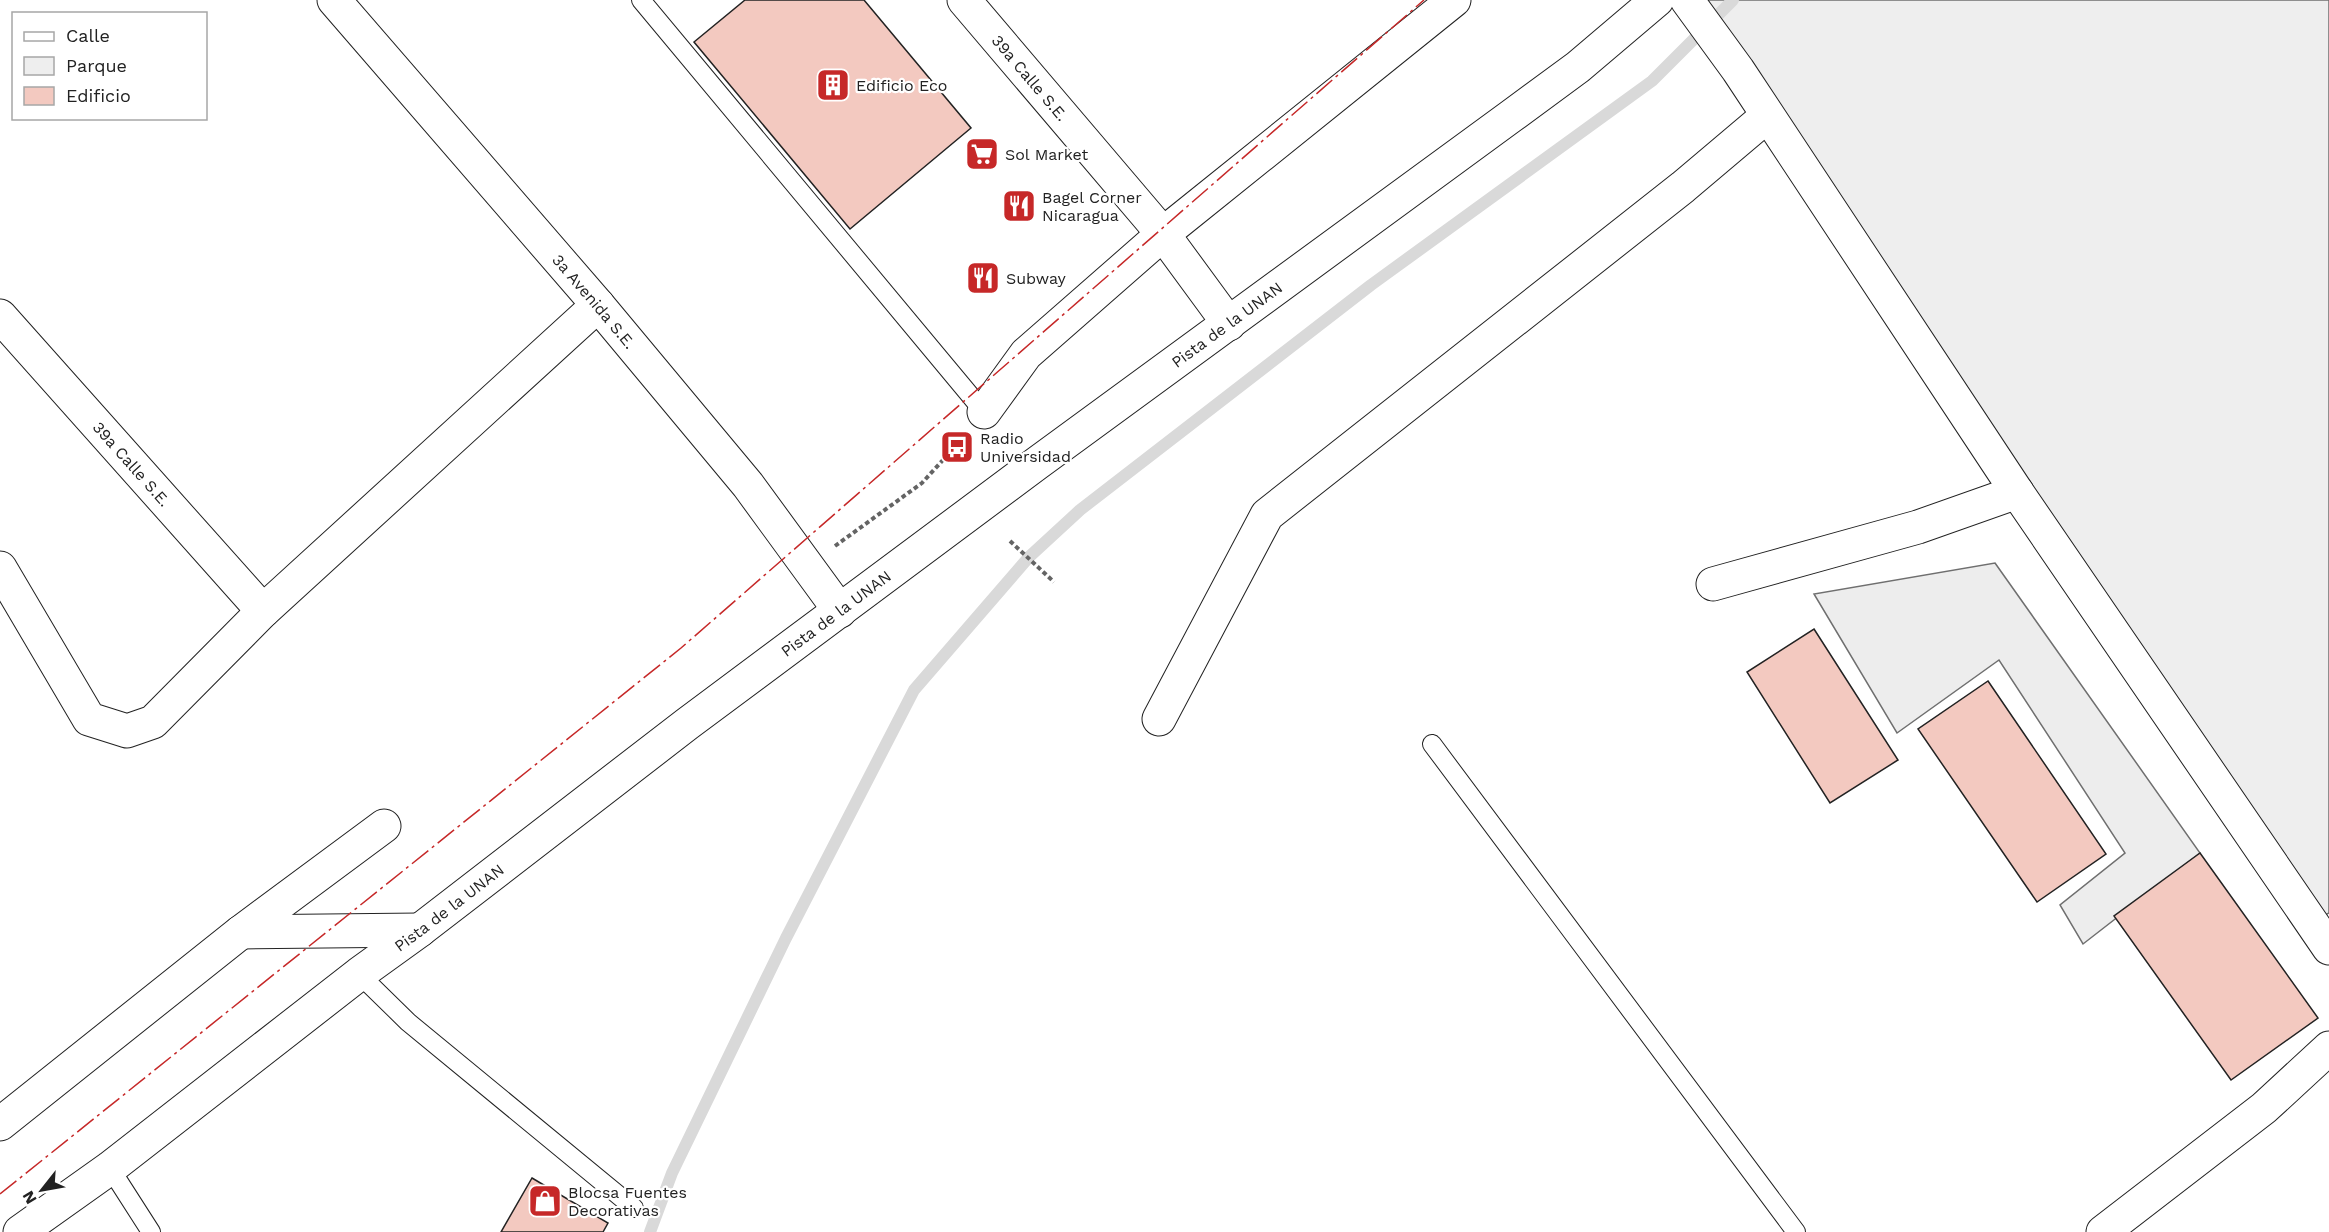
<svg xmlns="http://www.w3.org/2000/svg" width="2329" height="1232" font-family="'Work Sans',sans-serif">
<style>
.green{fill:#eee;stroke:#6f6f6f;stroke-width:1.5}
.parking{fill:#ededed;stroke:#6f6f6f;stroke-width:1.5}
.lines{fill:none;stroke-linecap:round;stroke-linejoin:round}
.stream{stroke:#d9d9d9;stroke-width:12}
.building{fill:#f3c9c0;stroke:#222;stroke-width:1.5}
.service-casing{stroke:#222;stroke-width:20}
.minor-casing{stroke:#222;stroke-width:35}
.tertiary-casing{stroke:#222;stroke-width:35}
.secondary-casing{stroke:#222;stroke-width:35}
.path{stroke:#646464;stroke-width:4;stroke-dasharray:4.5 3;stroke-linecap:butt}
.service{stroke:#fff;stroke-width:18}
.minor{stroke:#fff;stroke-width:33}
.tertiary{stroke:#fff;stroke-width:33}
.secondary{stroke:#fff;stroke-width:33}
.power{stroke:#c62828;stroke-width:1.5;stroke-dasharray:21 4.5 3 4.5;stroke-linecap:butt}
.labels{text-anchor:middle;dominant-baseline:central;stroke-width:4.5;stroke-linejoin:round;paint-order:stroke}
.street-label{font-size:16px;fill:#222;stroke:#fff}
.poi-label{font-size:16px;fill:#222;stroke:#fff;text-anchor:start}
</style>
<rect width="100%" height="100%" fill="#fff"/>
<path class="green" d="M 1687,0 L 2329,0 L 2329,913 L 2311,923 Z"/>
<path class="parking" d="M 1995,563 L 2200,853 L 2083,944 L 2060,905 L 2125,853 L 1999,660 L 1897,733 L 1814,594 Z"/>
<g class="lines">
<path class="stream" d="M 650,1232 L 672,1173 L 786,938 L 914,690 L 1029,557 L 1080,510 L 1371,285 L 1652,81 L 1733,0"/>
</g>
<path class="building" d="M 745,0 L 864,0 L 971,128 L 850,229 L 694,42 Z
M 1814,629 L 1898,760 L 1830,803 L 1747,672 Z
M 1988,681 L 2106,854 L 2037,902 L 1918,729 Z
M 2200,853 L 2318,1018 L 2231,1080 L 2114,916 Z
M 532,1178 L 608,1223 L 603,1232 L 501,1232 Z"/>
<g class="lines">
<defs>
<path id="service" d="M 641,0 L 984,412
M 1432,744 L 1796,1232
M 359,974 L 408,1022 L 634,1208
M 110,1168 L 151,1232"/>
<g id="minor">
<path id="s1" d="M 334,0 L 598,305 L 748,485 L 840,611"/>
<path id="s2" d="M 964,0 L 1163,234 L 1229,324"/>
<path id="s3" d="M 0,316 L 263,611"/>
<path d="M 984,412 L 1026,354 L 1163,234 L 1454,0"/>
<path d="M 0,568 L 89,719 L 127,731 L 153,722 L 263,611 L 598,305"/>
<path d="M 1713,584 L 1918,527 L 2017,492"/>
<path d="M 1159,719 L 1267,515 L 1683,187 L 1767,116"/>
<path d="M 241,932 L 420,930"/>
<path d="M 0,1124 L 241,932 L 384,826"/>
<path d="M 2103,1232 L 2264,1108 L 2329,1048"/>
</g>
<path id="tertiary" d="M 1687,0 L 1738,70 L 2017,492 L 2329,948"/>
<g id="secondary">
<path id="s4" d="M 20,1232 L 110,1168 L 359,974 L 420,930 L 687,724 L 1036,464 L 1510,117 L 1578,67 L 1657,0"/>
</g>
</defs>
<use href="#service" class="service-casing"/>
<use href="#minor" class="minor-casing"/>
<use href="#tertiary" class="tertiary-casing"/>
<use href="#secondary" class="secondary-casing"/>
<path class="path" d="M 1010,541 L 1054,582
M 835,546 L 922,483 L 962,439"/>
<use href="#service" class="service"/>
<use href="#minor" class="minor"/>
<use href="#tertiary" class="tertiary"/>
<use href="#secondary" class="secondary"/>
<path class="power" d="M 0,1194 L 681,648 L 1424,0"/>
</g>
<defs>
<symbol id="building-square" viewBox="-11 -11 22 22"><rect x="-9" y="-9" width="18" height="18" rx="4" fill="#c62828" stroke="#fff"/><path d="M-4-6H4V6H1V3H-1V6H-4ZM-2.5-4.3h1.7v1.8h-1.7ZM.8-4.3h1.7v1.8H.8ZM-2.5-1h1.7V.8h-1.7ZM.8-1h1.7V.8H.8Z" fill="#fff"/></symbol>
<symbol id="supermarket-square" viewBox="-11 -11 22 22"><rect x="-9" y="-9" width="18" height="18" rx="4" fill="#c62828" stroke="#fff"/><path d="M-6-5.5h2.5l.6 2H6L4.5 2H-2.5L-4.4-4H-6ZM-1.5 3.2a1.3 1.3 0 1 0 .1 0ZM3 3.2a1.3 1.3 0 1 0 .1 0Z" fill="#fff"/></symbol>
<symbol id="restaurant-square" viewBox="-11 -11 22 22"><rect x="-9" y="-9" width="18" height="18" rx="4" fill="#c62828" stroke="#fff"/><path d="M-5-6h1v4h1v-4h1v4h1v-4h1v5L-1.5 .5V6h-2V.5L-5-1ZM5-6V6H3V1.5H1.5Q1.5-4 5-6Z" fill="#fff"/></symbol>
<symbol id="bus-square" viewBox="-11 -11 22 22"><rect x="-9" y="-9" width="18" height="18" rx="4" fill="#c62828" stroke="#fff"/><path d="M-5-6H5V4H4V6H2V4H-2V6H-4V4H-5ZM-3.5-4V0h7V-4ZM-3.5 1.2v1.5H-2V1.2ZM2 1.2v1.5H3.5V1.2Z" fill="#fff"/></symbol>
<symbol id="shop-square" viewBox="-11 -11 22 22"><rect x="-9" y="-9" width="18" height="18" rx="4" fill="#c62828" stroke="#fff"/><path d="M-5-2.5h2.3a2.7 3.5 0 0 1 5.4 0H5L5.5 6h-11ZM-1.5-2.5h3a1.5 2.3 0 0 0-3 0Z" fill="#fff"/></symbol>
</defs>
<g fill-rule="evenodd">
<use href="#building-square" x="814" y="66" width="38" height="38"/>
<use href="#supermarket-square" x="963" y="135" width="38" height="38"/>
<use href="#restaurant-square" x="1000" y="187" width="38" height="38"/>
<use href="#restaurant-square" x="964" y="259" width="38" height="38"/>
<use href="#bus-square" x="938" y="428" width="38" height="38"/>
<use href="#shop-square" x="526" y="1182" width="38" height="38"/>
</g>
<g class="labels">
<g class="street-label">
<text stroke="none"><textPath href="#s2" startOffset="102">39a Calle S.E.</textPath></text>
<text stroke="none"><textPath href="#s1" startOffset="398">3a Avenida S.E.</textPath></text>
<text stroke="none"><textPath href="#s4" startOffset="1510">Pista de la UNAN</textPath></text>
<text stroke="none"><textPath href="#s3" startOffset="198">39a Calle S.E.</textPath></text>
<text stroke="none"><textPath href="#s4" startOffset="1024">Pista de la UNAN</textPath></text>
<text stroke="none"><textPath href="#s4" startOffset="538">Pista de la UNAN</textPath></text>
</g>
<g class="poi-label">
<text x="856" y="85">Edificio Eco</text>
<text x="1005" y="154">Sol Market</text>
<text x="1042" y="197">Bagel Corner<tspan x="1042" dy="18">Nicaragua</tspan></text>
<text x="1006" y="278">Subway</text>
<text x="980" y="438">Radio<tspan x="980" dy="18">Universidad</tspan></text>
<text x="568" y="1192">Blocsa Fuentes<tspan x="568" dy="18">Decorativas</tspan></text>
</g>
</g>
<rect x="12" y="12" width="195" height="108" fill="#ffffff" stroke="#a7a7a7" stroke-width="1.5"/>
<rect x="24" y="32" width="30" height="9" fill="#ffffff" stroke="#a7a7a7" stroke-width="1.5"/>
<text x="66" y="42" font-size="18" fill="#222222">Calle</text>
<rect x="24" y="57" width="30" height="18" fill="#eeeeee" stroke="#a7a7a7" stroke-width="1.5"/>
<text x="66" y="72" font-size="18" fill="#222222">Parque</text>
<rect x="24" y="87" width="30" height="18" fill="#f3c9c0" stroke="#a7a7a7" stroke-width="1.5"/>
<text x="66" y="102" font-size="18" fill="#222222">Edificio</text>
<g transform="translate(42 1190) rotate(239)" stroke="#ffffff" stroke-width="4.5" paint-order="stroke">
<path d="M0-4.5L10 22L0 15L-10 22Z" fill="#222222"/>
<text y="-9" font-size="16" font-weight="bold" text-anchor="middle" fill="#222222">N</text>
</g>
</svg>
